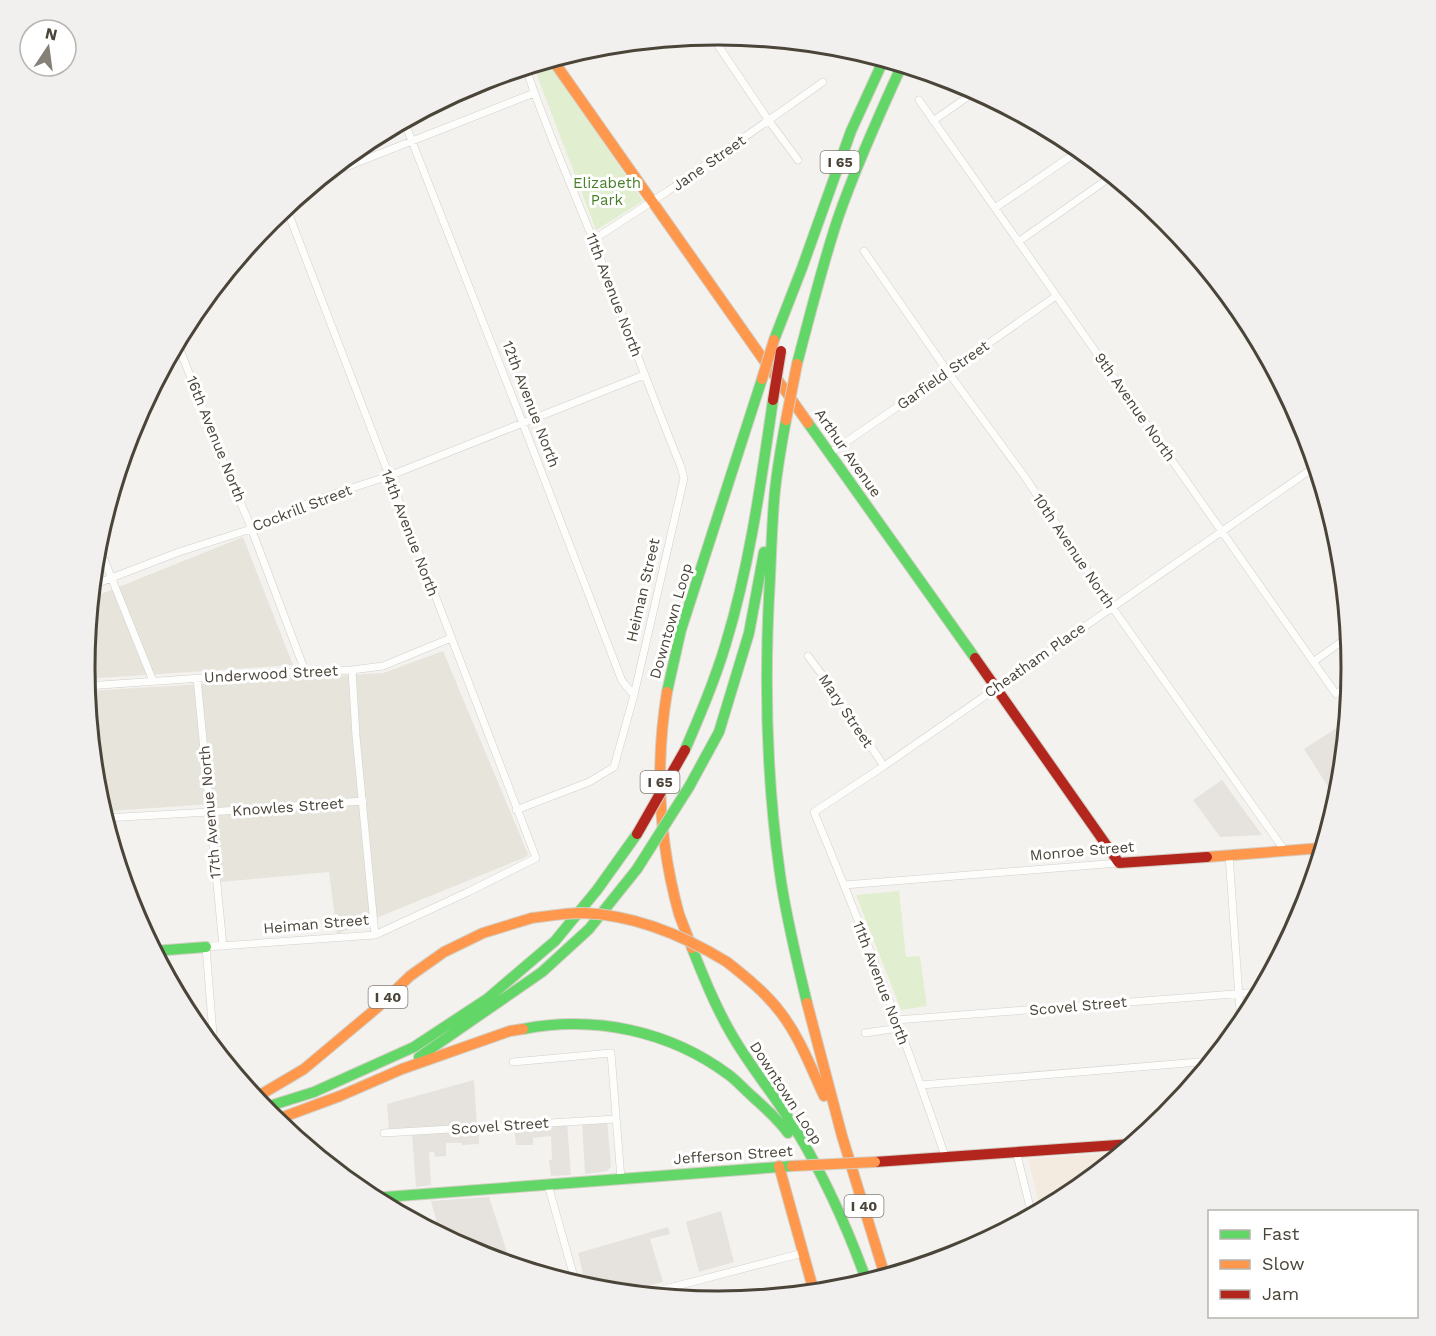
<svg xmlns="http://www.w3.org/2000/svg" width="1436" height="1336" font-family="'Work Sans',sans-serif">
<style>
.residential{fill:#e7e4dc}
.commercial{fill:#f3ebdf}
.green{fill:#e1eecf}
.parking{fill:#e6e3df}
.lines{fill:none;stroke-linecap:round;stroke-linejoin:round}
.street-casing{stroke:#d2d0cb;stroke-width:8}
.fast-casing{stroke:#d3cfc5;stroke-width:12}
.slow-casing{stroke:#d3cfc5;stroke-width:12}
.jam-casing{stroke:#d3cfc5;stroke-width:12}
.street{stroke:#fdfdfc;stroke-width:7}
.fast{stroke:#63d668;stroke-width:10}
.slow{stroke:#ff974d;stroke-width:10}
.jam{stroke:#b3261e;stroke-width:10}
.fast-bridge-casing{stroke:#d3cfc5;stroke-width:12;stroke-linecap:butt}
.slow-bridge-casing{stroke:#d3cfc5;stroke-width:12;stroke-linecap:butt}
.jam-bridge-casing{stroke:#d3cfc5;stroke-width:12;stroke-linecap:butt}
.fast-bridge{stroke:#63d668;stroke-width:10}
.slow-bridge{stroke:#ff974d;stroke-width:10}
.jam-bridge{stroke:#b3261e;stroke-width:10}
.labels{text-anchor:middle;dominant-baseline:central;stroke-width:6;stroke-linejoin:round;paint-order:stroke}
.shield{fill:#fff;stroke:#817c74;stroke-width:1.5}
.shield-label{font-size:14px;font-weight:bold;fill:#4b4439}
.street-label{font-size:15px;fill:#4b4439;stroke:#fff}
.park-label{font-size:15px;fill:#4a7f2a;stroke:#fff}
.rim{fill:none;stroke:#4b4439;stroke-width:3}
</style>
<rect width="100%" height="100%" fill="#f4f2ee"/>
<path class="residential" d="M 243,537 L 293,665 L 86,679 L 85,668 L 91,598 Z
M 443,651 L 528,854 L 526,857 L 337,934 L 329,872 L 220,882 L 212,804 L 109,811 L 110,835 L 97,791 L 87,691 L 383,673 Z"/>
<path class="commercial" d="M 1122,1152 L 1070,1195 L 1044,1209 L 1040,1209 L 1028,1159 Z"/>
<path class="green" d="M 548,61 L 643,201 L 596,230 L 533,65 Z
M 899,891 L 906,957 L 920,956 L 927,1006 L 901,1010 L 856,895 Z"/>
<path class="parking" d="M 1346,722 L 1339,792 L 1337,801 L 1304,749 Z
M 1222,780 L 1262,835 L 1220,837 L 1193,800 Z
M 474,1080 L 477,1125 L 389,1131 L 387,1104 Z
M 607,1119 L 611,1167 L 607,1171 L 585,1174 L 582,1121 Z
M 567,1122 L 571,1175 L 551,1176 L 549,1160 L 552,1160 L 551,1136 L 533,1138 L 533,1145 L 516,1145 L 514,1125 Z
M 479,1129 L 479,1144 L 462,1145 L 461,1143 L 446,1143 L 446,1156 L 435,1157 L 434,1152 L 429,1152 L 431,1185 L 416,1187 L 412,1134 Z
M 489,1197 L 508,1255 L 493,1259 L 475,1253 L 440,1235 L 431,1201 Z
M 721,1211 L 734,1262 L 699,1272 L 686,1222 Z
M 668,1227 L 670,1234 L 650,1239 L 663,1282 L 626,1292 L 594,1289 L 586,1287 L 578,1253 Z"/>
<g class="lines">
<defs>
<path id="street" d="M 711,35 L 769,121 L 798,160
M 919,100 L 1336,694 L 1350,685
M 404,121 L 525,429 L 622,681 L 634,695
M 933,121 L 976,91
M 323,176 L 534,93
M 995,208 L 1080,150
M 593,240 L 668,191 L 823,82
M 1018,242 L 1112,176
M 864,251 L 948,372 L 1025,477 L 1112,607 L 1285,851
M 1226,293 L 1254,334
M 177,342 L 228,474 L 248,520 L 305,671
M 830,453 L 948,372 L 1056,296
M 97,542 L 153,681
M 93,585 L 179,552 L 251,529 L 315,500 L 389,476 L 644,375
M 808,656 L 829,684 L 884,766
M 1313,662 L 1348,637
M 352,670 L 356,736 L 375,935
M 197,678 L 223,946
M 86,686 L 305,671 L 352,670 L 383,666 L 451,638
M 516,810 L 589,782 L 614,767 L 634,695 L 684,478 L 681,467 C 651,393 623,317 594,242 C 571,184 545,127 526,68
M 105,818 L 209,812 L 363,801
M 1229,855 L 1241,1025
M 844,885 L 1119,863
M 896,1020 L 1260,992
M 865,1033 L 899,1028
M 214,1047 L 206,947 L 375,935 L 468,892 L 536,858 L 286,207
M 513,1062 L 611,1053 L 621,1179
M 921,1085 L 1211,1061
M 384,1133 L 616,1119
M 1016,1151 L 1032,1215
M 945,1156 C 906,1040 861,925 814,812 L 884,766 L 1316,466
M 548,1185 L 576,1284
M 646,1294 L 803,1253"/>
<path id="fast" d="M 774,340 L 802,268 L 851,131 L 884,59
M 797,364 C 810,315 822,266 838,218 C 856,166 879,115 902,65
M 786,420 C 781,447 776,474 774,501 C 772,527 771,553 770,578 C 764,678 766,776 780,874 C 786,918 797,961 807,1003
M 808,423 L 975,658
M 667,692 L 681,630 L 762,379
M 685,750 C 700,715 715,680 726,643 C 750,564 761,482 773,400
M 689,787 L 719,732 L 749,633 L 764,552
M 692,948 C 704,978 716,1008 732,1035 C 751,1068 776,1097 796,1130 C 825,1178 848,1229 867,1282
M 154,951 L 206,947
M 523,1029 C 595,1015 670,1031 729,1075 C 737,1081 745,1090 753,1097 C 765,1108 778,1119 788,1133
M 419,1057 L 542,972 L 589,929 L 637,869
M 263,1108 L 314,1092 L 414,1047 L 487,999 L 555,941 L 597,890 L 637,834
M 372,1198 L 792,1166"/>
<path id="slow" d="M 552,59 L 808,423
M 667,692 C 655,766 659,842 679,914 C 683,925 688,937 692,948
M 1207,857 L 1322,848
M 727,962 C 746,977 766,993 781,1013 C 800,1038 811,1068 824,1096
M 807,1003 L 842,1136 L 885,1276
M 255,1098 L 304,1069 L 378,1007 L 410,976 L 444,952 L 483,933 L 532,918
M 275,1120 L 340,1096 L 402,1069 L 510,1031 L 523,1029
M 779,1166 L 814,1292"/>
<path id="jam" d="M 975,658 L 1119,863 L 1207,857
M 875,1162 L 1132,1144"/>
</defs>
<use href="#street" class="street-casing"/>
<use href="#fast" class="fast-casing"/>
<use href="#slow" class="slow-casing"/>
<use href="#jam" class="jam-casing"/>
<use href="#street" class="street"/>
<use href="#fast" class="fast"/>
<use href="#slow" class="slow"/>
<use href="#jam" class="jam"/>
<defs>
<path id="fast-bridge" d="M 637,869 L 689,787"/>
<path id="slow-bridge" d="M 762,379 L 774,340
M 786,420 L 797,364
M 532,918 C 549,916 566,913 583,913 C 635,915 683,935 727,962
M 792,1166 L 875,1162"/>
<path id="jam-bridge" d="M 773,400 L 781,351
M 637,834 L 685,750"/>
</defs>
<use href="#fast-bridge" class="fast-bridge-casing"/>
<use href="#slow-bridge" class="slow-bridge-casing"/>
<use href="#jam-bridge" class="jam-bridge-casing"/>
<use href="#fast-bridge" class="fast-bridge"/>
<use href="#slow-bridge" class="slow-bridge"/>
<use href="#jam-bridge" class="jam-bridge"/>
</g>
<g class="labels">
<g class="shield">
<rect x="820.5" y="151" width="39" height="22" rx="4.5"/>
<rect x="640.5" y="771" width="39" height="22" rx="4.5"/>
<rect x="368.5" y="986" width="39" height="22" rx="4.5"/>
<rect x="844.5" y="1195" width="39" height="22" rx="4.5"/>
</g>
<g class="shield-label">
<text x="840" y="162">I 65</text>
<text x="660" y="782">I 65</text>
<text x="388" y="997">I 40</text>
<text x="864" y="1206">I 40</text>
</g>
<g class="street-label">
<text transform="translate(709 163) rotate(-35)">Jane Street</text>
<text transform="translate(614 295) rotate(69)">11th Avenue North</text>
<text transform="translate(943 375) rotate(-35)">Garfield Street</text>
<text transform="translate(531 404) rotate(69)">12th Avenue North</text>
<text transform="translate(1135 407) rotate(55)">9th Avenue North</text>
<text transform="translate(216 439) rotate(68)">16th Avenue North</text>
<text transform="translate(848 453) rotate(55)">Arthur Avenue</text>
<text transform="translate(302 508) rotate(-21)">Cockrill Street</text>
<text transform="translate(410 533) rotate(69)">14th Avenue North</text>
<text transform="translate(1074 551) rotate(56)">10th Avenue North</text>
<text transform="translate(643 590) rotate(-77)">Heiman Street</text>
<text transform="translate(671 621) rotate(-74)">Downtown Loop</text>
<text transform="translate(1035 660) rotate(-35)">Cheatham Place</text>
<text transform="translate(271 674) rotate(-3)">Underwood Street</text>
<text transform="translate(846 711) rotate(56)">Mary Street</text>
<text transform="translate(288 807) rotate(-4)">Knowles Street</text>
<text transform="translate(210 812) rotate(-95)">17th Avenue North</text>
<text transform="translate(1082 851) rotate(-5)">Monroe Street</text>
<text transform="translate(316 924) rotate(-5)">Heiman Street</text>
<text transform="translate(881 983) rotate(69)">11th Avenue North</text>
<text transform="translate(1078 1006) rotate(-5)">Scovel Street</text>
<text transform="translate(786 1093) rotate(57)">Downtown Loop</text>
<text transform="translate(500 1126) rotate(-4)">Scovel Street</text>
<text transform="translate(733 1155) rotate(-4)">Jefferson Street</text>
</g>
<g class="park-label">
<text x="607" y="183">Elizabeth<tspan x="607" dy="17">Park</tspan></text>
</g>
</g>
<path d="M0 0H1436V1336H0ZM95 668a623 623 0 1 1 1246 0a623 623 0 1 1-1246 0Z" fill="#f1f0ef" fill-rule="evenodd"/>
<path class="rim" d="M95 668a623 623 0 1 1 1246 0a623 623 0 1 1-1246 0Z"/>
<rect x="1208" y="1210" width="210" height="108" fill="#ffffff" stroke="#b7b4b0" stroke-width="1.5"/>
<rect x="1220" y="1230" width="30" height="9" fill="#63d668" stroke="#b7b4b0" stroke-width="1.5"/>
<text x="1262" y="1240" font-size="18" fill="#4b4439">Fast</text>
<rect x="1220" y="1260" width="30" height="9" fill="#ff974d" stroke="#b7b4b0" stroke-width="1.5"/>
<text x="1262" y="1270" font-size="18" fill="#4b4439">Slow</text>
<rect x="1220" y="1290" width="30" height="9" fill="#b3261e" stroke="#b7b4b0" stroke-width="1.5"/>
<text x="1262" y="1300" font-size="18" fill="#4b4439">Jam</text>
<g transform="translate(48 48) rotate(13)"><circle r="28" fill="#ffffff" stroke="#b7b4b0" stroke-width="1.5"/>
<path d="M0-4.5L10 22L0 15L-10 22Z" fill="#868178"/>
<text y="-9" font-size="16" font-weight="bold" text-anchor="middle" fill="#4b4439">N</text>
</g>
</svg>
